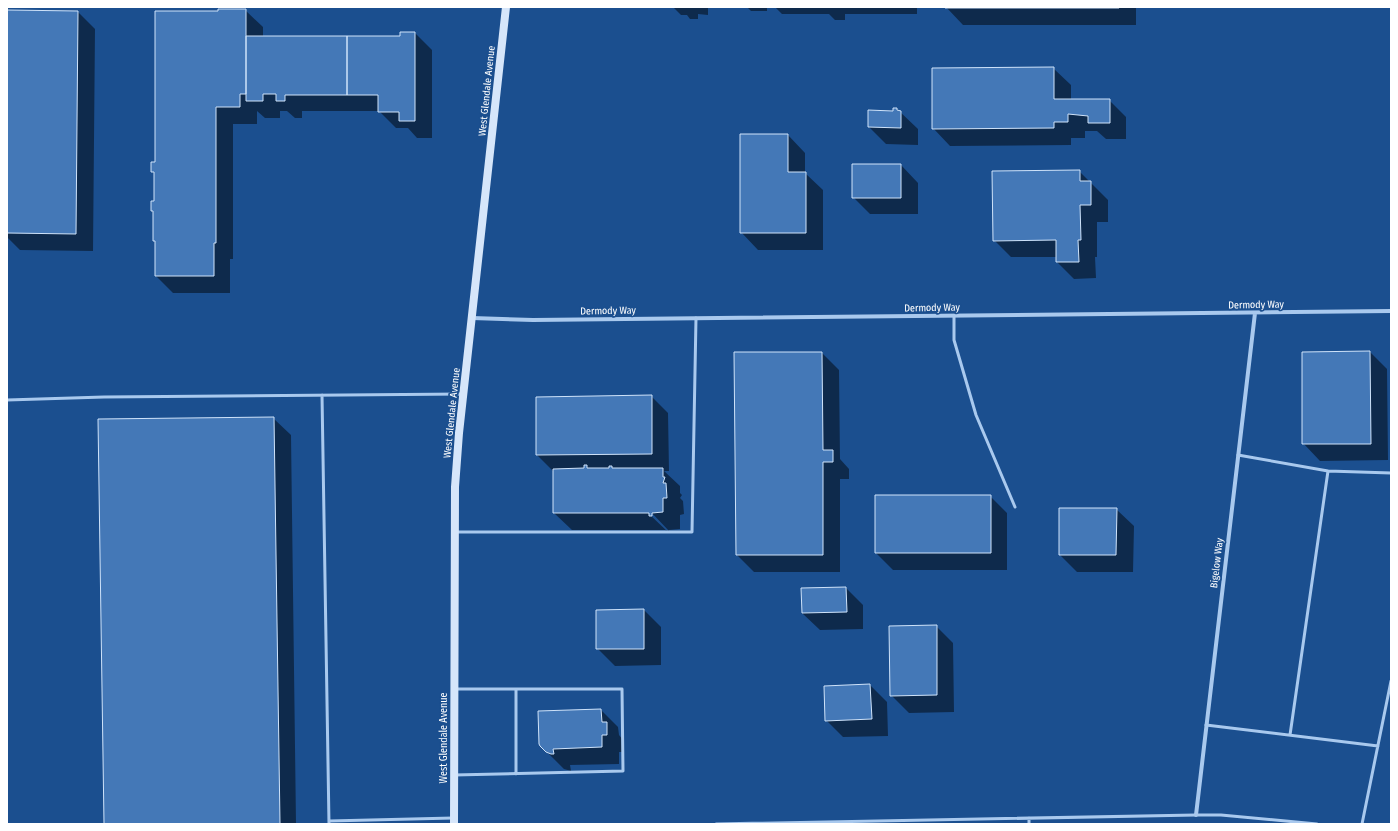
<svg xmlns="http://www.w3.org/2000/svg" width="1398" height="831" font-family="'Fira Sans Condensed',sans-serif">
<style>
.shadow{fill:#0007}
.building{fill:#4478b7;stroke:#cfe3fa}
.lines{fill:none;stroke-linecap:round;stroke-linejoin:round}
.service{stroke:#a9c9ee;stroke-width:3}
.minor{stroke:#a9c9ee;stroke-width:4}
.secondary{stroke:#d6e6fa;stroke-width:8}
.labels{text-anchor:middle;dominant-baseline:central;stroke-width:3.5;stroke-linejoin:round;paint-order:stroke}
.street-label{font-size:10px;fill:#fff;stroke:#1b4f8f}
</style>
<rect width="100%" height="100%" fill="#1b4f8f"/>
<path class="shadow" d="M 673,7 L 708,7 L 708,15 L 698,14 L 698,19 L 690,19 L 687,15 L 681,15 Z
M 747,7 L 767,7 L 767,11 L 751,11 Z
M 775,7 L 917,7 L 917,14 L 845,14 L 845,20 L 835,20 L 829,14 L 782,14 Z
M 946,7 L 1136,7 L 1136,25 L 963,25 Z
M 245,10 L 263,27 L 263,37 L 402,37 L 415,33 L 432,50 L 432,138 L 417,138 L 408,128 L 396,128 L 379,111 L 302,111 L 302,118 L 295,118 L 287,111 L 280,111 L 280,118 L 265,118 L 257,111 L 257,124 L 233,124 L 233,259 L 230,259 L 230,293 L 173,293 L 156,276 L 154,213 L 152,211 L 155,202 L 155,174 L 152,171 L 219,12 Z
M 7,11 L 78,12 L 95,29 L 93,251 L 20,250 L 7,237 Z
M 1053,68 L 1071,85 L 1071,100 L 1109,100 L 1126,117 L 1126,139 L 1106,139 L 1097,131 L 1085,131 L 1085,138 L 1071,138 L 1071,145 L 950,146 L 933,128 Z
M 897,109 L 918,129 L 918,145 L 886,144 L 869,127 Z
M 788,135 L 805,153 L 805,173 L 823,190 L 823,250 L 758,250 L 741,232 Z
M 901,165 L 918,183 L 918,214 L 870,214 L 853,197 Z
M 1079,171 L 1108,200 L 1108,222 L 1097,222 L 1097,257 L 1095,257 L 1096,278 L 1074,279 L 1057,262 L 1057,257 L 1011,257 L 994,240 Z
M 1370,352 L 1387,369 L 1388,460 L 1320,461 L 1303,443 Z
M 735,353 L 822,353 L 839,370 L 840,459 L 849,469 L 849,479 L 840,479 L 840,572 L 754,572 L 737,555 Z
M 651,396 L 668,413 L 669,471 L 664,471 L 680,486 L 680,493 L 682,495 L 680,498 L 683,501 L 684,514 L 680,515 L 680,529 L 669,530 L 669,531 L 650,511 L 648,513 L 668,532 L 665,530 L 572,530 L 554,513 L 554,472 L 537,455 Z
M 273,418 L 291,435 L 296,824 L 105,824 Z
M 990,496 L 1007,513 L 1007,570 L 893,570 L 876,553 Z
M 1116,509 L 1134,526 L 1133,572 L 1077,572 L 1060,555 Z
M 846,588 L 863,605 L 863,629 L 820,630 L 802,613 Z
M 644,610 L 661,627 L 661,665 L 615,666 L 597,648 Z
M 936,626 L 953,643 L 954,712 L 909,713 L 891,695 Z
M 870,685 L 887,702 L 888,736 L 843,737 L 826,720 Z
M 601,710 L 618,727 L 619,735 L 623,740 L 624,752 L 619,752 L 619,764 L 570,765 L 571,771 L 564,769 L 547,752 Z"/>
<path class="building" d="M 945,7 L 1119,7 L 1119,8 L 945,8 Z
M 218,9 L 246,9 L 246,94 L 240,94 L 240,107 L 216,107 L 216,243 L 214,243 L 214,276 L 155,276 L 155,241 L 153,241 L 153,211 L 151,211 L 151,201 L 154,201 L 154,172 L 151,172 L 151,162 L 155,162 L 155,11 L 218,11 Z
M 7,10 L 78,11 L 76,234 L 7,233 Z
M 400,32 L 415,32 L 415,121 L 399,121 L 399,112 L 378,112 L 378,95 L 347,95 L 347,36 L 400,36 Z
M 246,36 L 347,36 L 347,95 L 285,95 L 285,101 L 276,101 L 276,94 L 263,94 L 263,101 L 246,101 Z
M 1054,67 L 1054,99 L 1110,99 L 1110,123 L 1088,123 L 1088,116 L 1068,114 L 1068,122 L 1054,122 L 1054,128 L 932,129 L 932,68 Z
M 893,108 L 897,108 L 897,110 L 901,111 L 901,128 L 868,127 L 868,110 L 893,111 Z
M 740,134 L 788,134 L 788,172 L 806,172 L 806,233 L 740,233 Z
M 852,164 L 901,164 L 901,198 L 852,198 Z
M 1080,170 L 1080,181 L 1091,181 L 1091,205 L 1080,205 L 1081,240 L 1078,240 L 1079,262 L 1056,262 L 1056,240 L 993,241 L 992,171 Z
M 1370,351 L 1371,444 L 1302,444 L 1302,352 Z
M 734,352 L 822,352 L 823,450 L 833,450 L 833,462 L 823,462 L 823,555 L 736,555 Z
M 652,395 L 652,454 L 536,455 L 536,397 Z
M 274,417 L 280,824 L 104,824 L 98,419 Z
M 584,465 L 587,465 L 587,468 L 609,468 L 609,466 L 612,466 L 612,468 L 663,468 L 663,477 L 665,477 L 663,483 L 666,483 L 667,498 L 663,498 L 663,512 L 652,513 L 652,516 L 649,516 L 649,513 L 553,513 L 553,469 L 584,468 Z
M 875,495 L 991,495 L 991,553 L 875,553 Z
M 1059,508 L 1117,508 L 1116,555 L 1059,555 Z
M 846,587 L 847,612 L 802,613 L 801,588 Z
M 644,609 L 644,649 L 596,649 L 596,610 Z
M 937,625 L 937,695 L 890,696 L 889,626 Z
M 870,684 L 872,719 L 825,721 L 824,686 Z
M 601,709 L 602,722 L 607,722 L 607,735 L 602,735 L 602,747 L 553,749 L 554,754 L 551,754 L 546,752 L 540,746 L 539,744 L 538,711 Z"/>
<g class="lines">
<path class="service" d="M 954,316 L 954,340 L 976,415 L 1015,507
M 322,395 L 329,824
M 7,400 L 104,397 L 463,394
M 1238,455 L 1328,471
M 455,532 L 692,532 L 696,318
M 516,689 L 516,774
M 1206,725 L 1378,746
M 1290,735 L 1328,471 L 1391,473
M 454,775 L 623,771 L 622,689 L 455,689
M 329,821 L 453,818
M 716,824 L 1196,815 L 1221,815 L 1317,824
M 1029,824 L 1029,818
M 1362,824 L 1391,681"/>
<path class="minor" d="M 472,318 L 533,320 L 1391,311
M 1196,815 L 1255,313"/>
<path class="secondary" d="M 454,824 L 455,487 L 459,433 L 506,7"/>
</g>
<g class="labels">
<g class="street-label">
<text transform="translate(487 91) rotate(-84)">West Glendale Avenue</text>
<text transform="translate(1256 305) rotate(-1)">Dermody Way</text>
<text transform="translate(932 308) rotate(-1)">Dermody Way</text>
<text transform="translate(608 311) rotate(-1)">Dermody Way</text>
<text transform="translate(452 413) rotate(-84)">West Glendale Avenue</text>
<text transform="translate(1217 563) rotate(-83)">Bigelow Way</text>
<text transform="translate(444 738) rotate(-90)">West Glendale Avenue</text>
</g>
</g>
<rect width="1398" height="831" fill="none" stroke="#ffffff" stroke-width="16"/>
</svg>
